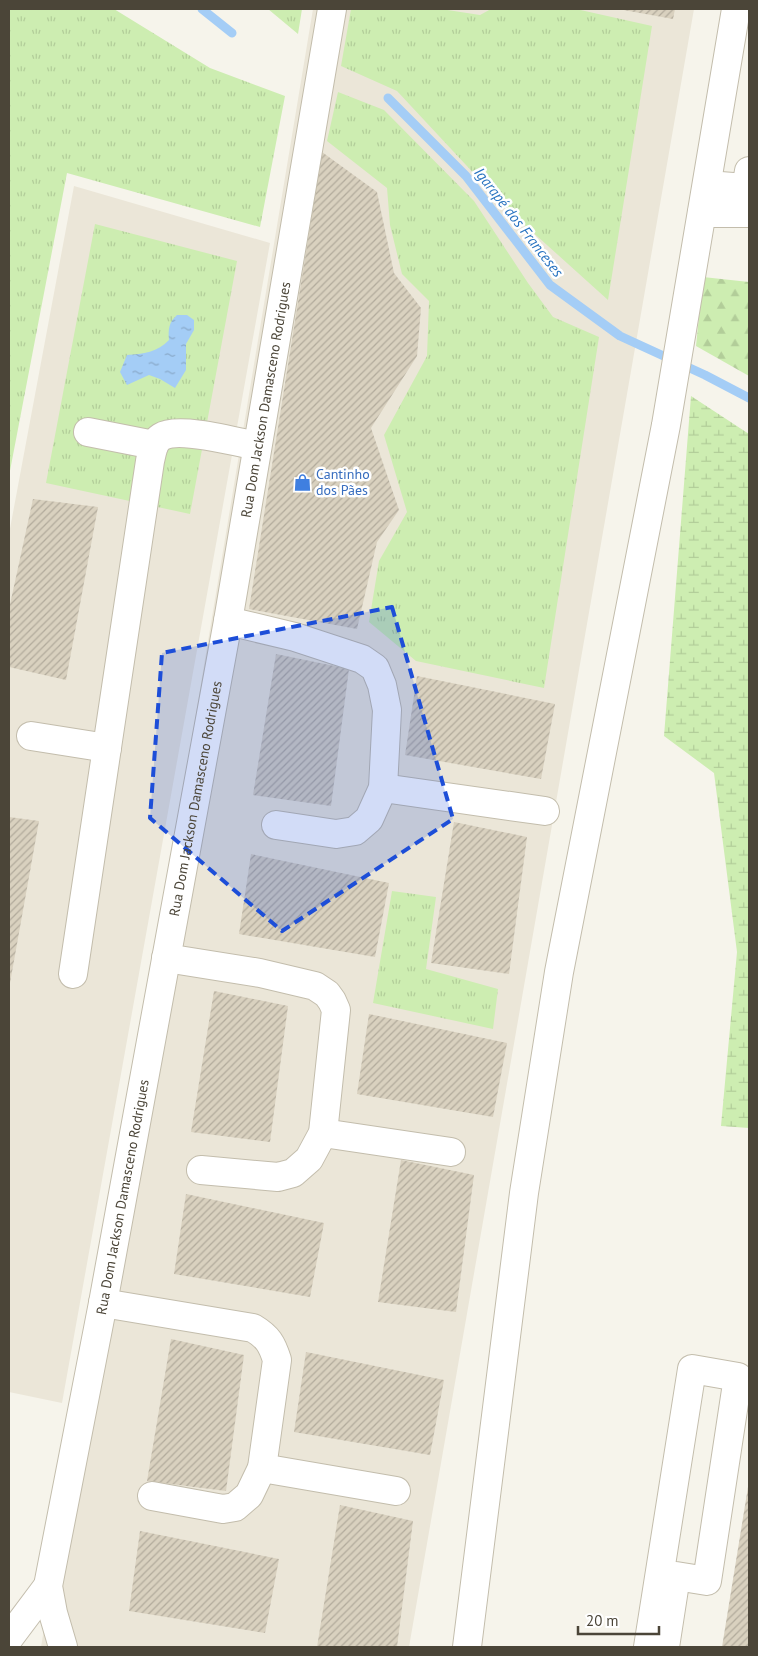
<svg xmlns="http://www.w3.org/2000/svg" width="758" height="1656" font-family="'PT Sans',sans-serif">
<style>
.residential{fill:#ebe6d8}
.forest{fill:url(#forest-firs)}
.wetland{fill:url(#wetland-marsh)}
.park{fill:url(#park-tufts)}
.water{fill:url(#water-ripples)}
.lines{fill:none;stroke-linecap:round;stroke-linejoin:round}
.stream{stroke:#a4cdf6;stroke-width:9}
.building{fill:url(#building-hatch)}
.minor-casing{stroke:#c3bdac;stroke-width:30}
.minor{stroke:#fff;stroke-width:28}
.marked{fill:#1d4ed8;fill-opacity:0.2;stroke:#1d4ed8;stroke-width:4;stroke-dasharray:10 6;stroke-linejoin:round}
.labels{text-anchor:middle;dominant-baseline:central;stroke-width:5;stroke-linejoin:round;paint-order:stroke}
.street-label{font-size:14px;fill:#4b4538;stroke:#fff}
.shop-label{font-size:14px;fill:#366cbe;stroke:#fff;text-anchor:start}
.water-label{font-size:15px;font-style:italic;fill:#2873c0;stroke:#fff}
</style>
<defs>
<pattern id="forest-firs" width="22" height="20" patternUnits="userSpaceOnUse" patternTransform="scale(1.25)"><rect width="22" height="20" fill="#cdedb1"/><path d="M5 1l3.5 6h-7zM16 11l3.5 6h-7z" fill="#b2cd99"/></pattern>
<pattern id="wetland-marsh" width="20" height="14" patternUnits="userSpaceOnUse" patternTransform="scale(1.25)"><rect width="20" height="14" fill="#cdedb1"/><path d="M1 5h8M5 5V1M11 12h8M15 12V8" fill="none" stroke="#b2cd99"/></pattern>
<pattern id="park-tufts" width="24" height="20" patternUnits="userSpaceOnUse" patternTransform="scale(1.25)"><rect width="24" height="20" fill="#cdedb1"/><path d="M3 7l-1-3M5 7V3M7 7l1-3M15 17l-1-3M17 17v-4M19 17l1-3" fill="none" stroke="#b2cd99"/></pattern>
<pattern id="water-ripples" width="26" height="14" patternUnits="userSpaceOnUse" patternTransform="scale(1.25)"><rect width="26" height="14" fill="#a4cdf6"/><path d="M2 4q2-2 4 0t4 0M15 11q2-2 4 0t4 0" fill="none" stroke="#88a8c8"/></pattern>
<pattern id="building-hatch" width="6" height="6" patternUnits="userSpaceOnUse" patternTransform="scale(1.25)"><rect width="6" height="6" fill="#d9d1bf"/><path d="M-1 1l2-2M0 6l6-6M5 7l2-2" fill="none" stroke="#b2ab9c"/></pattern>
</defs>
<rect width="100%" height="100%" fill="#f6f4eb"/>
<path class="residential" d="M 313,9 L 694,9 L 409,1647 L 41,1647 Z
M 74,186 L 270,243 L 62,1403 L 9,1392 L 9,534 Z"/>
<path class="forest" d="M 703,277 L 749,282 L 749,376 L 696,346 Z"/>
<path class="wetland" d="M 691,396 L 749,434 L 749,1128 L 721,1126 L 737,952 L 714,773 L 664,736 Z"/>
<path class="park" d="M 9,9 L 114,9 L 210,68 L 285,96 L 260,227 L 67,173 L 9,476 Z
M 268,9 L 302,9 L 298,34 Z
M 351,9 L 441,9 L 480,15 L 491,9 L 576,9 L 652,26 L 608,300 L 507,209 L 397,91 L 341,66 Z
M 338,92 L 384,110 L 474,201 L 528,283 L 553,317 L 599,337 L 544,688 L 416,661 L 369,622 L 379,561 L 407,512 L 384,435 L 427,356 L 429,301 L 402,274 L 390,225 L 387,188 L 327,141 Z
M 95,224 L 237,261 L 190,514 L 46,483 Z
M 392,891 L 436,897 L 426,969 L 498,989 L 493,1029 L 373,1003 Z"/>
<path class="water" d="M 177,315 L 187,315 L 194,320 L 194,330 L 186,344 L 186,370 L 175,388 L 160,379 L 149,375 L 127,385 L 120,372 L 127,355 C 143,354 158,352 169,340 C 168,329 169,322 177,315 Z"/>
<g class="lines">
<path class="stream" d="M 202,9 L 232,33
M 388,98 L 466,176 L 550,285 L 620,336 L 705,375 L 749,398"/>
</g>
<path class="building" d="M 618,9 L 675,9 L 673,19 Z
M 322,152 L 377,192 L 394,273 L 421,308 L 417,356 L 371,428 L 399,510 L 377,542 L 357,629 L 249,609 Z
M 33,499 L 98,507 L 66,680 L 9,667 L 9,609 Z
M 276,654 L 349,669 L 331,806 L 253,795 Z
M 417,676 L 555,704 L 541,779 L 405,755 Z
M 9,817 L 39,821 L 10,983 L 9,983 Z
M 454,822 L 527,837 L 509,974 L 431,963 Z
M 251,854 L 389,883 L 375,957 L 239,934 Z
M 214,991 L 288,1006 L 270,1142 L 191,1132 Z
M 369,1014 L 507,1043 L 493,1117 L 357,1094 Z
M 401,1160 L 474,1175 L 456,1312 L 378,1302 Z
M 186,1194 L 324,1223 L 310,1297 L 174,1274 Z
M 171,1339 L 244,1355 L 226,1491 L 147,1481 Z
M 306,1352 L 444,1380 L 430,1455 L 294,1432 Z
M 748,1487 L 749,1647 L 722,1647 Z
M 340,1505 L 413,1521 L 397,1647 L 317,1647 Z
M 140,1531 L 279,1559 L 265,1633 L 129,1611 Z"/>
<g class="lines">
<defs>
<g id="minor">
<path d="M 707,185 L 746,188 L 749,171"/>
<path d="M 702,213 L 749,213"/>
<path d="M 88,432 L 154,445"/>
<path d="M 228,621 L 295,637 L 362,659 L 375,668 L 382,685 L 387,710 L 383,788 L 369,819 L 355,831 L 336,834 L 276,825"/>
<path d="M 31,736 L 107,748"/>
<path d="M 383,788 L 545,811"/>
<path d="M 166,958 L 260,973 L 315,986 L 327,994 L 332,1001 L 336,1010 L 323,1133 L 309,1159 L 293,1173 L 278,1177 L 201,1170"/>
<path d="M 73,974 L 150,461 C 152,453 153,442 161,437 C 178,426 237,442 257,446"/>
<path d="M 323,1133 L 451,1152"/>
<path d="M 103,1303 L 253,1328 C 268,1337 272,1344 277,1360 L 262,1468 L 249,1495 L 235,1507 L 223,1509 L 152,1496"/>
<path d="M 262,1468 L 396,1491"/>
<path d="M 9,1638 L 48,1586"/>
<path id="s1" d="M 63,1647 L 53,1613 L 48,1586 L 103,1303 L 228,621 L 332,9"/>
<path d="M 467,1647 L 524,1193 L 559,972 L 666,425 L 736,9"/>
<path d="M 648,1647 L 692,1369 L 738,1377 L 707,1581 L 676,1576 L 665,1647"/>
</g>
</defs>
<use href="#minor" class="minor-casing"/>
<use href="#minor" class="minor"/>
</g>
<path class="marked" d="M 392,607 L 453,819 L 282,931 L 150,818 L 162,653 Z"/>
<defs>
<symbol id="shop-bare" viewBox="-9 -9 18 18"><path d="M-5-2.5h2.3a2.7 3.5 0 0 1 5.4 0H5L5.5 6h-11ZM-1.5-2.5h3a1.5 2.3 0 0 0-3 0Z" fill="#3f7fe0" stroke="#fff" stroke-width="2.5" paint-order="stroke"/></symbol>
</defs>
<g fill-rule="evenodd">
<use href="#shop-bare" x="290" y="470" width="25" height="25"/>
</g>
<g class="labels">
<g class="street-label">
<text stroke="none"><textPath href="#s1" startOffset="1269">Rua Dom Jackson Damasceno Rodrigues</textPath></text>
<text stroke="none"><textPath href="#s1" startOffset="864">Rua Dom Jackson Damasceno Rodrigues</textPath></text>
<text stroke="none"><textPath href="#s1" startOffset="459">Rua Dom Jackson Damasceno Rodrigues</textPath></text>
</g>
<g class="shop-label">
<text x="316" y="474">Cantinho<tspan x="316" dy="16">dos Pães</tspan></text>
</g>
<g class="water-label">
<text transform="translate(519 222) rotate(52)">Igarapé dos Franceses</text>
</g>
</g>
<rect width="758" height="1656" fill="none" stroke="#4b4538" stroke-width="20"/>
<path d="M578 1626v8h81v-8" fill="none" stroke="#4b4538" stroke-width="2.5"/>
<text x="586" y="1626" font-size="15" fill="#4b4538" stroke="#ffffff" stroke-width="4" paint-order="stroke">20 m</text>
</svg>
